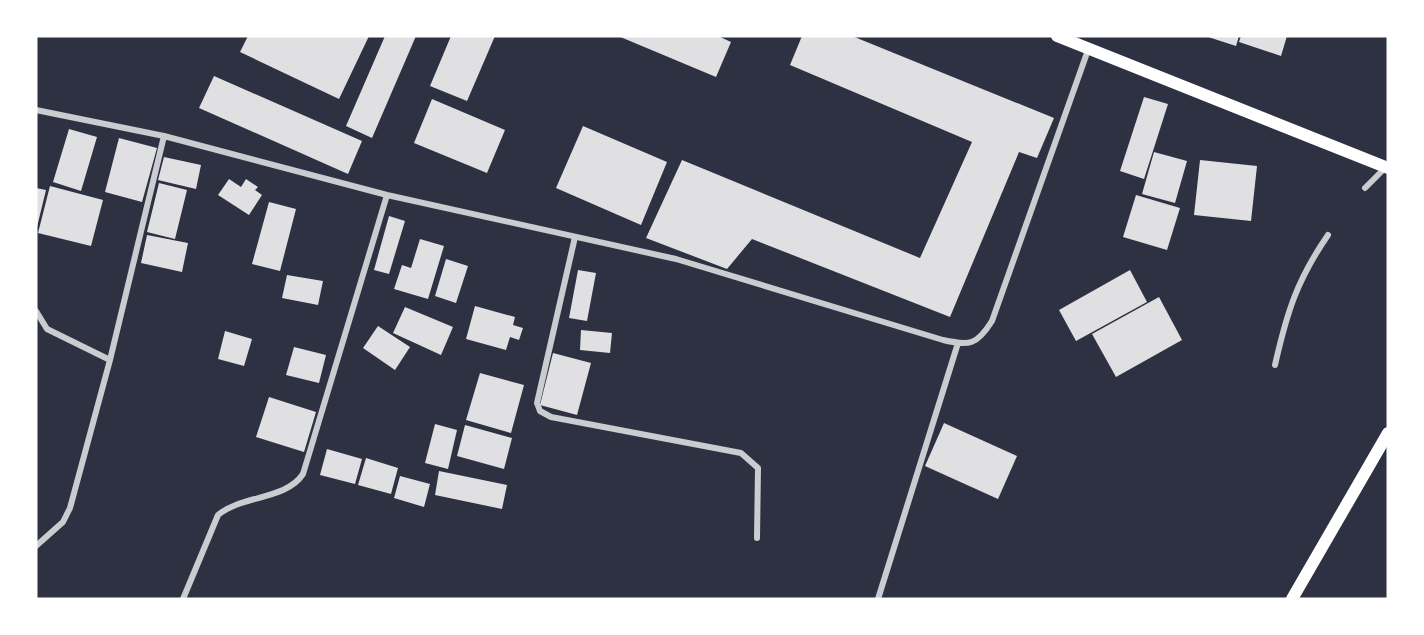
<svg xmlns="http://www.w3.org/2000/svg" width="1424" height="635" font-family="Inter,sans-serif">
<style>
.building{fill:#e0e0e3}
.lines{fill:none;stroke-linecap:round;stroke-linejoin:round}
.minor{stroke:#caccd0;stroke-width:6}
.secondary{stroke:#fff;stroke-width:12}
</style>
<rect width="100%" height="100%" fill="#2d3142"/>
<path class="building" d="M 248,36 L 369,36 L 339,99 L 240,52 Z
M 385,36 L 416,36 L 372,138 L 346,126 Z
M 451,36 L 495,36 L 467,101 L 430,86 Z
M 618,36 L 718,36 L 731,42 L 716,77 Z
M 802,36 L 852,36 L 1054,118 L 1037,158 L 1019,152 L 950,317 L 752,239 L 727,269 L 646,238 L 682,160 L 920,258 L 972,142 L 790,65 Z
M 1205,36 L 1239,36 L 1236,46 Z
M 1241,36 L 1287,36 L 1281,56 L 1239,42 Z
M 214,76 L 362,141 L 348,174 L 199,108 Z
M 1144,97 L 1168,104 L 1144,179 L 1120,171 Z
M 432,99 L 505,130 L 487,173 L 414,143 Z
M 583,126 L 667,162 L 641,225 L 556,188 Z
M 69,129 L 97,137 L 81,191 L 53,182 Z
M 119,138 L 157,148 L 142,202 L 105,192 Z
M 1154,152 L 1187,161 L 1175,203 L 1142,194 Z
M 164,157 L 201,165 L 196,189 L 158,180 Z
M 1200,160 L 1257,166 L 1251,221 L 1194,215 Z
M 229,179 L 241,187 L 246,179 L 258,187 L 255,190 L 262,195 L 249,215 L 218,195 Z
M 159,183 L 187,190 L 175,239 L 147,232 Z
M 50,186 L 103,200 L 91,246 L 38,233 Z
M 36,188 L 46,190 L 37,227 L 36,227 Z
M 1136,195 L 1180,208 L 1167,250 L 1123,237 Z
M 269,202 L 296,209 L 280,271 L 252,264 Z
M 389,216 L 405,221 L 389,274 L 374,270 Z
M 147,235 L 188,243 L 182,272 L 141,263 Z
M 420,239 L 444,246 L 428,299 L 394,289 L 402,265 L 411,268 Z
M 446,259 L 468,266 L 456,303 L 435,296 Z
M 578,270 L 596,273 L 587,321 L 569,318 Z
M 1130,270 L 1147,302 L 1076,341 L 1059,310 Z
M 287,275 L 323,281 L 318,305 L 282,298 Z
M 1159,297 L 1182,340 L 1116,377 L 1092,334 Z
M 475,306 L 515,317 L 513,325 L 523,328 L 519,340 L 510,337 L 506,350 L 466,339 Z
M 405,307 L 453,327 L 441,355 L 393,333 Z
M 378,326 L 410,347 L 395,370 L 363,348 Z
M 581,330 L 612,333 L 610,353 L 580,350 Z
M 225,331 L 252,339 L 244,366 L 218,359 Z
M 294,347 L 326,355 L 319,383 L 286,375 Z
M 553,353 L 591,363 L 577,415 L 540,405 Z
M 480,373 L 524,385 L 511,433 L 466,420 Z
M 269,397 L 316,412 L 304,452 L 256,437 Z
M 944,423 L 1017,456 L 998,499 L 925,466 Z
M 435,424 L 457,430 L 448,469 L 425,463 Z
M 465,425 L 512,438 L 504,469 L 457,456 Z
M 327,449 L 362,459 L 355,484 L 320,475 Z
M 366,458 L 398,468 L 391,494 L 358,485 Z
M 439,471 L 507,485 L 502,509 L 435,495 Z
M 400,476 L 430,484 L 424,507 L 394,498 Z"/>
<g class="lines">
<path class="minor" d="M 36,110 L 164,136 L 387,195 L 676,259 L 943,340 C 970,346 977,345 992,321 L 1088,50
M 1365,188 L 1386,167
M 575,237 L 537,403 L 540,411 L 551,417 L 741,453 L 758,468 L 757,538
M 36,311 L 47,329 L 110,360
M 1275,365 C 1287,312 1297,280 1328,235
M 36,546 L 63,522 L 70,508 L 110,360 L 164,136
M 183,599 L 218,515 C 242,495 286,500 303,474 L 387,195
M 878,599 L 958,343"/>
<path class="secondary" d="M 1057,36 L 1388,168
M 1292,599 L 1388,433"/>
</g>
<rect width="1424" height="635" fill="none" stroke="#ffffff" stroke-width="75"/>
</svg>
